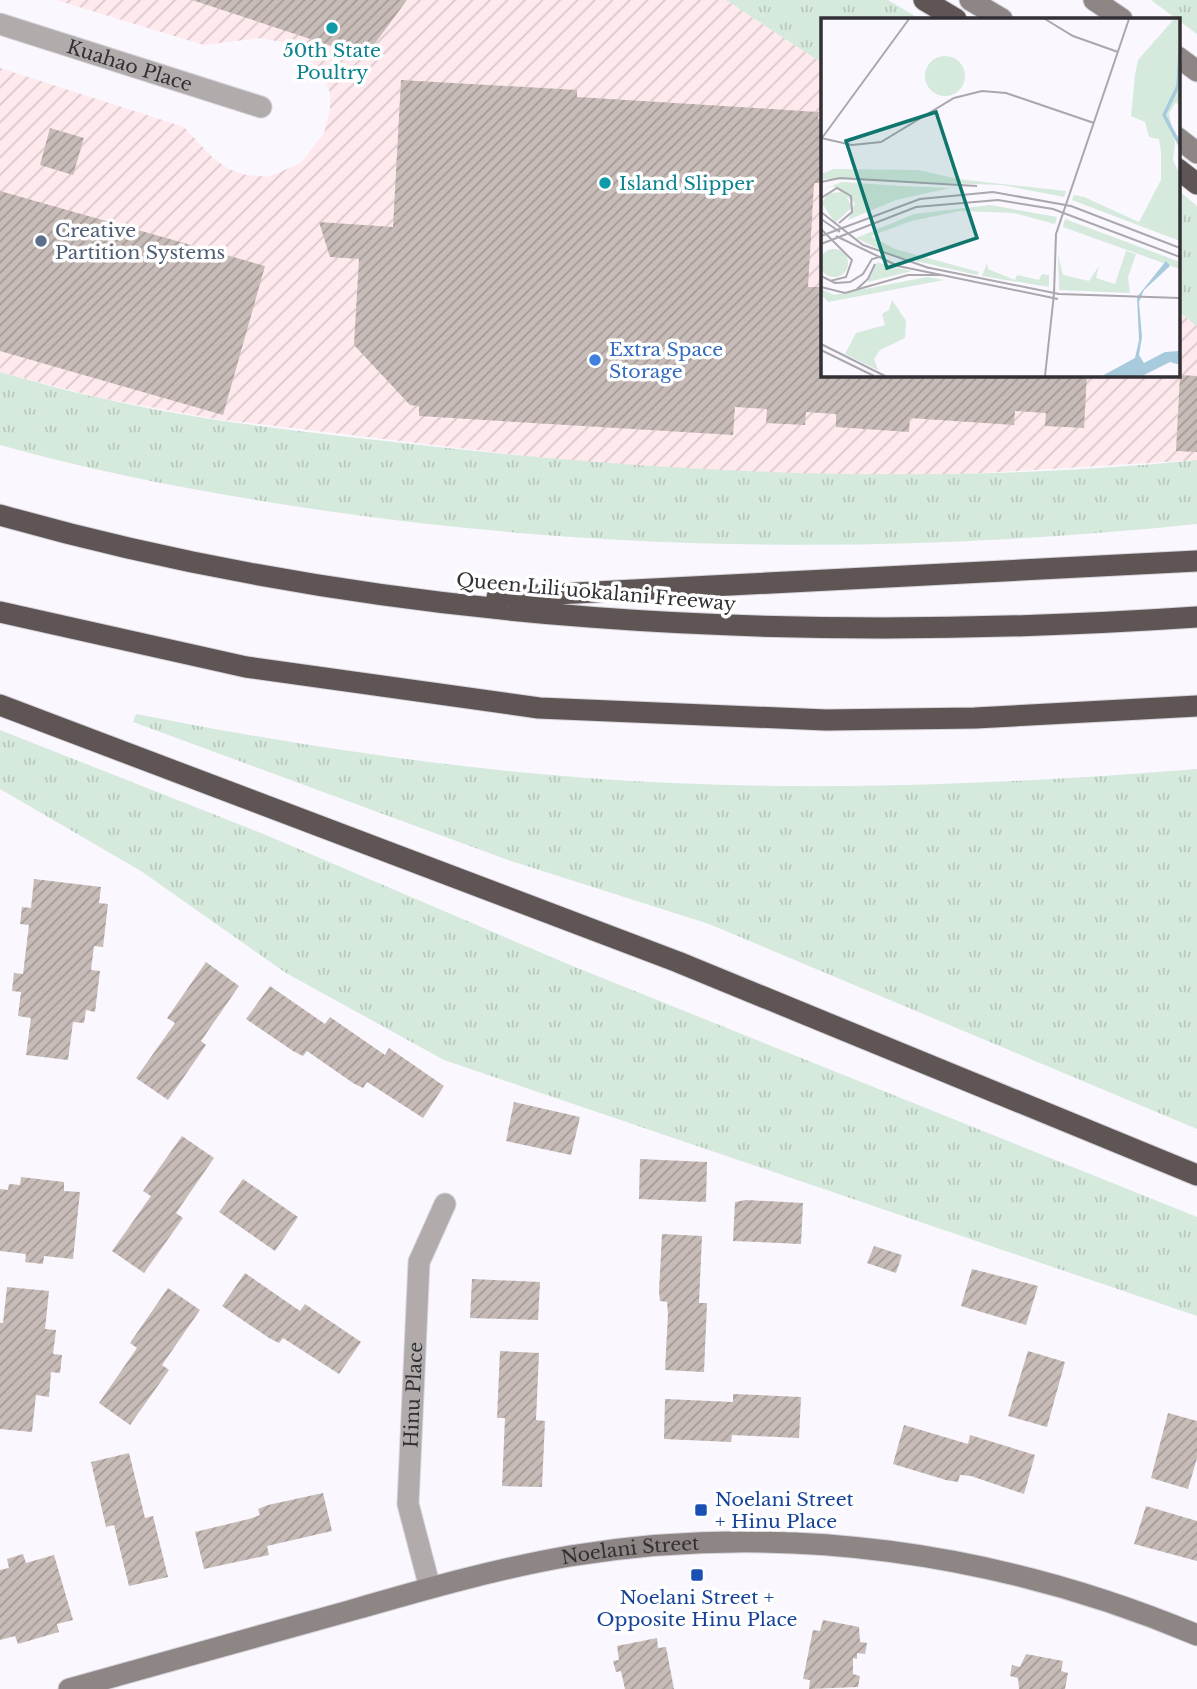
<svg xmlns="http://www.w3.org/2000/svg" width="1197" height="1689" font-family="'Libre Baskerville',serif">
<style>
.industrial{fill:url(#industrial-furrows)}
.grass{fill:url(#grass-tufts)}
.building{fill:url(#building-hatch)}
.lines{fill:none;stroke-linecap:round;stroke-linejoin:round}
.street-casing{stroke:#d6d3da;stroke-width:23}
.secondary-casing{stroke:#d6d3da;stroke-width:23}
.highway-casing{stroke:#d6d3da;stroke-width:23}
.street{stroke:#b1abab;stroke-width:21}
.secondary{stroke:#8e8685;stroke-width:21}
.highway{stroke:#5f5554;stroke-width:21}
.culture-dot{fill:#0f9aa8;stroke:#fff;stroke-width:2.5}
.service-dot{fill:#5c6f8a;stroke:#fff;stroke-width:2.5}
.shop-dot{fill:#3f7fe0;stroke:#fff;stroke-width:2.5}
.transit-dot{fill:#1a4fb4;stroke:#fff;stroke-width:2.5}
.labels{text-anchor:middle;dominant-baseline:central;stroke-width:7;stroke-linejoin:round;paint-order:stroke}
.culture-label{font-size:19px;fill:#0d838f;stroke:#fff}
.street-label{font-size:19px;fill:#323034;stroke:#fff}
.service-label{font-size:19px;fill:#4e5e75;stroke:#fff;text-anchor:start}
.shop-label{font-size:19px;fill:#366cbe;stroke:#fff;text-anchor:start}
.transit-label{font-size:19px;fill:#164399;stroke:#fff;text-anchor:start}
.inset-river{fill:none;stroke:#a7cbdd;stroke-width:3.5}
.inset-road{fill:none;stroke:#aaa7ad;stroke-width:2}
.view{fill:#0f766e;fill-opacity:0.15;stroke:#0f766e;stroke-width:3.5}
.inset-edge{fill:none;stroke:#323034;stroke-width:3.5}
</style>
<defs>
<pattern id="industrial-furrows" width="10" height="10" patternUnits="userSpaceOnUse" patternTransform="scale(1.75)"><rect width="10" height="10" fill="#fee9ed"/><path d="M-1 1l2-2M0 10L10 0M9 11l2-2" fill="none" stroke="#dac8cc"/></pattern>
<pattern id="grass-tufts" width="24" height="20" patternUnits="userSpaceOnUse" patternTransform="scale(1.75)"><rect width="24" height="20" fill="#d5e9dc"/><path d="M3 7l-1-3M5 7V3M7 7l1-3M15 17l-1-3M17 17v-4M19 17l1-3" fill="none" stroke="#b7c8bd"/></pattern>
<pattern id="building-hatch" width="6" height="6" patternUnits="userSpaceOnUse" patternTransform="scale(1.75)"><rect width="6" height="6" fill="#c8bcb8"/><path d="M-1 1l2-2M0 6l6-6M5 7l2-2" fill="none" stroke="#a39996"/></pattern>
</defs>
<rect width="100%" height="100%" fill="#faf7fe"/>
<path class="industrial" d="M 56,0 L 726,0 L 822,63 L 822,374 L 1178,374 L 1178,311 L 1197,326 L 1197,460 L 934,476 L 728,473 L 585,463 L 216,419 L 100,398 L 0,372 L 0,68 L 184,127 L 212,157 L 228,169 L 246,175 L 268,177 L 301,163 L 324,133 L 330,111 L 330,93 L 323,74 L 307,57 L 286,43 L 261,38 L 204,45 Z"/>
<path class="grass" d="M 726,0 L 888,0 L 920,19 L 822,19 L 822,63 Z
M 1151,0 L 1197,0 L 1197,34 Z
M 1178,190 L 1197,206 L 1197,326 L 1178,311 Z
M 0,372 C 33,381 66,391 100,398 C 214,424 331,435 447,448 C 697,475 946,485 1197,460 L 1197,524 C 903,554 619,553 327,511 C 217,495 107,475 0,445 Z
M 136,714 C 313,749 491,775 672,783 C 847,791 1023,783 1197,769 L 1197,1129 L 709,924 L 511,861 L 133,722 Z
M 0,730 L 266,835 L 570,965 L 1197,1217 L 1197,1316 L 444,1060 L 286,973 L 141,871 L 0,789 Z"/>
<path class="building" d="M 192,0 L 407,0 L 365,57 Z
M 401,80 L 577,90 L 577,97 L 819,112 L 818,119 L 822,119 L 822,183 L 814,183 L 808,287 L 822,287 L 822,374 L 1087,374 L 1084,428 L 1045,426 L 1046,413 L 1015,411 L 1014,425 L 910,418 L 909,432 L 836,427 L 836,414 L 806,412 L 805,425 L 766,423 L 767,409 L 735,407 L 733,435 L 419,416 L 419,406 L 410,405 L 354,345 L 359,259 L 330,257 L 319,222 L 393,227 Z
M 50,128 L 84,138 L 73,175 L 40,165 Z
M 0,191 L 265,266 L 223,415 L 0,351 Z
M 1180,375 L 1197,376 L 1197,452 L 1176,451 Z
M 34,879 L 101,887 L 99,903 L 108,904 L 103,947 L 94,946 L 91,970 L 100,971 L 95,1012 L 86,1010 L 84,1023 L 73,1022 L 68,1060 L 26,1055 L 31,1018 L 18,1016 L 21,992 L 12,991 L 14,973 L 23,974 L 29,925 L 20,924 L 22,907 L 31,908 Z
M 206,962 L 239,986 L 201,1041 L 206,1045 L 168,1100 L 136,1078 L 175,1023 L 167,1018 Z
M 270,986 L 325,1024 L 330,1017 L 385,1055 L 389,1048 L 444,1086 L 423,1118 L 367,1082 L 363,1088 L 353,1083 L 307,1051 L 303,1056 L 293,1051 L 246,1019 Z
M 514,1102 L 580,1117 L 571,1155 L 506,1141 Z
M 182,1136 L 214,1158 L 176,1213 L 183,1218 L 144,1273 L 112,1251 L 151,1196 L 143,1191 Z
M 640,1159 L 707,1162 L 706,1202 L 639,1199 Z
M 21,1177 L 64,1182 L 64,1191 L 80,1192 L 73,1259 L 44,1256 L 43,1264 L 25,1262 L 26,1254 L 0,1251 L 0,1189 L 8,1190 L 9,1184 L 20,1185 Z
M 243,1179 L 298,1217 L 275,1251 L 219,1212 Z
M 746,1200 L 803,1203 L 801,1244 L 733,1241 L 735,1202 Z
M 662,1234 L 702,1236 L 699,1303 L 707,1303 L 704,1372 L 665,1370 L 668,1314 L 667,1302 L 660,1301 L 659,1291 Z
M 874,1246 L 902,1255 L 896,1273 L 867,1263 Z
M 972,1269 L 1038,1286 L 1026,1325 L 961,1306 Z
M 245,1273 L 300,1311 L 305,1304 L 361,1342 L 339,1374 L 283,1338 L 279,1343 L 269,1338 L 222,1306 Z
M 472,1279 L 540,1282 L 538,1320 L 470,1318 Z
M 7,1287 L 49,1291 L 45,1329 L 56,1330 L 53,1354 L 62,1355 L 60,1373 L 51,1372 L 49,1397 L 36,1395 L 32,1432 L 0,1429 L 0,1323 L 3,1323 Z
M 168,1288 L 200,1310 L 162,1365 L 169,1370 L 130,1425 L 99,1403 L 137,1348 L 130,1343 Z
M 500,1351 L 539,1353 L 536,1420 L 545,1421 L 542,1487 L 502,1486 L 505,1418 L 497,1418 Z
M 1028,1351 L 1065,1362 L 1047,1427 L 1008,1416 Z
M 733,1394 L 801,1397 L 799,1438 L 732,1435 L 731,1442 L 664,1439 L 665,1399 L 733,1402 Z
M 1168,1413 L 1197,1421 L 1197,1458 L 1188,1489 L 1151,1478 Z
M 904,1425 L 968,1444 L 970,1435 L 1035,1455 L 1024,1494 L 971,1476 L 960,1475 L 958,1482 L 946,1480 L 893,1464 Z
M 129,1453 L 145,1518 L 153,1516 L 168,1577 L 129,1586 L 114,1525 L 106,1527 L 91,1462 Z
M 323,1493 L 332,1531 L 267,1546 L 269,1555 L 204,1569 L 195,1532 L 249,1519 L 260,1515 L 258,1509 L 268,1505 Z
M 720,1502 L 739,1502 L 739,1507 L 720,1507 Z
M 1146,1506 L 1197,1521 L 1197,1561 L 1134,1544 Z
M 23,1554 L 26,1563 L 54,1555 L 73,1620 L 57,1624 L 59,1632 L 18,1644 L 15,1636 L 0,1640 L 0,1570 L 9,1568 L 7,1559 Z
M 823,1620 L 859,1627 L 860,1642 L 867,1643 L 865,1654 L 857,1653 L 857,1659 L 853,1658 L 853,1674 L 860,1676 L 858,1687 L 809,1689 L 810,1680 L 803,1679 L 813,1630 L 820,1631 Z
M 657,1638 L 658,1648 L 666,1647 L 674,1689 L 625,1689 L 621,1671 L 616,1672 L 613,1661 L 619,1660 L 617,1646 Z
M 1026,1654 L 1063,1661 L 1061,1671 L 1068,1673 L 1065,1689 L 1019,1689 L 1018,1678 L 1010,1676 L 1012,1665 L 1020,1667 Z"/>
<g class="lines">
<defs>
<g id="street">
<path id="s1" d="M 0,24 L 261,107"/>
<path id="s2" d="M 430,1588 L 408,1504 L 419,1262 L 445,1204"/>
</g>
<g id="secondary">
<path d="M 970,0 L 1002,19"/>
<path d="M 1094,0 L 1122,19"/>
<path d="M 1178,57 L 1197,71"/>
<path d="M 1178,138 L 1197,153"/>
<path id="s3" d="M 69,1689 C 162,1663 256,1637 349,1611 C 422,1590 495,1569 570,1556 C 783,1521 999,1552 1197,1635"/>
</g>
<path id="highway" d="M 924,0 L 956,19
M 1178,169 L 1197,184
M 0,515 C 387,625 797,644 1197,617
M 497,597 L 1197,561
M 0,612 L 246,667 L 539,708 L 826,720 L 975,718 L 1197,706
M 0,705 L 678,962 L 1197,1175"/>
</defs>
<use href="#street" class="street-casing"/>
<use href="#secondary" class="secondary-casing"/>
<use href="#highway" class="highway-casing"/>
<use href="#street" class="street"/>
<use href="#secondary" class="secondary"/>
<use href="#highway" class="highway"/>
</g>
<g class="culture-dot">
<circle cx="332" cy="28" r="7"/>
<circle cx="605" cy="183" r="7"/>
</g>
<circle class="service-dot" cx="41" cy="241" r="7"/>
<circle class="shop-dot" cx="595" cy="360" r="7"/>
<g class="transit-dot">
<rect x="694" y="1503" width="14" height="14" rx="3.5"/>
<rect x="690" y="1568" width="14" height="14" rx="3.5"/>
</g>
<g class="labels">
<g class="culture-label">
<text x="332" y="50">50th State<tspan x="332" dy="22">Poultry</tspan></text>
<text x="619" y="183" text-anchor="start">Island Slipper</text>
</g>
<g class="street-label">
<text stroke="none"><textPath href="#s1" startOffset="136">Kuahao Place</textPath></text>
<text transform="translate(596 592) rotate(5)">Queen Liliʻuokalani Freeway</text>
<text stroke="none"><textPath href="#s2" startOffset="196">Hinu Place</textPath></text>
<text stroke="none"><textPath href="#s3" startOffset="579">Noelani Street</textPath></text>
</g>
<g class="service-label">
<text x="55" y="230">Creative<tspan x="55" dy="22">Partition Systems</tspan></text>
</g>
<g class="shop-label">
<text x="609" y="349">Extra Space<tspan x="609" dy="22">Storage</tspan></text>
</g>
<g class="transit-label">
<text x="715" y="1499">Noelani Street<tspan x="715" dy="22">+ Hinu Place</tspan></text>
<text x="697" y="1597" text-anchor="middle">Noelani Street +<tspan x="697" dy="22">Opposite Hinu Place</tspan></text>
</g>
</g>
<g transform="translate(821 18)">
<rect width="359" height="359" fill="#faf7fe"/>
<path d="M 353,1 L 359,1 L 359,90 L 355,84 L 348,95 L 354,124 L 352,142 L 359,157 L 359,223 L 251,182 L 253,177 L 263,179 L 318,204 L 340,162 L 340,134 L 338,121 L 328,119 L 324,104 L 310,98 L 314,57 L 317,42 ZM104 58a20 20 0 1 1 40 0a20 20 0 1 1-40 0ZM 13,151 L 97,152 L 137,161 L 245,173 L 243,179 L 181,167 L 0,161 L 0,156 ZM 21,164 L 81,168 L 129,170 L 75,182 L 27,202 L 34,185 L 12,168 L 0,172 ZM 23,174 L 31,189 L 14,205 L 1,185 L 7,175 ZM 169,187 L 236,199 L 234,206 L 193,195 L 139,193 L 90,203 L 50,218 L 74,231 L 158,254 L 156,257 L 73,238 L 35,220 L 93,196 ZM 244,201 L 359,244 L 359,251 L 242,209 ZM-1 245a14 14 0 1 1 28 0a14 14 0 1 1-28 0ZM 305,233 L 315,236 L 307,259 L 309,275 L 238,272 L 237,237 L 242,257 L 268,263 L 278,248 L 275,260 L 294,266 ZM 56,244 L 71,249 L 91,253 L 47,264 ZM 166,245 L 167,251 L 194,262 L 196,257 L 218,262 L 221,256 L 228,257 L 228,269 L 161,258 ZM 106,259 L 123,262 L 7,284 L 0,276 L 0,271 L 13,277 Z" fill="#d5e9dc"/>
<path d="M 71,282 L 85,303 L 84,320 L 59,332 L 53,341 L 57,352 L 24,336 L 35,315 L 64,307 L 61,296 L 68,292 Z" fill="#d5e9dc"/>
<path d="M 345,243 L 349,248 L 323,272 L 318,284 L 321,319 L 318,337 L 323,345 L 344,334 L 358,333 L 359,347 L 349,344 L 321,358 L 281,358 L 314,340 L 318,322 L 316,279 Z" fill="#a7cbdd"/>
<path class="inset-river" d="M 359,35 L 357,68 L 343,97 L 359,127"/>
<path class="inset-road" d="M 224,1 L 252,18 L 297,34M 0,120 L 31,127 L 60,124 L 133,80 L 161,73 L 185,75 L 273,105M 1,120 L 88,1M 0,164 L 19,160 L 156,168M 0,180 L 16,170 L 30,178 L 31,194 L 18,205M 0,194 L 42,227 L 108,250M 0,201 L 19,214M 0,211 L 31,242 L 25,259 L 9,263M 0,218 L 99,181 L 172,174 L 250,188 L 359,230M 15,218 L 77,248 L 237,281M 0,226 L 95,189 L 177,182 L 232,191 L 359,239M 104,249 L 238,276 L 359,280M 0,258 L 14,265 L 29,264 L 42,256 L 51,241 L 62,238M 0,269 L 24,275 L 87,257 L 120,257M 36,271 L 47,261 L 54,246M 233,276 L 235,216 L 308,1M 0,326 L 64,358M 0,332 L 53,358M 224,358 L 233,276"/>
<path class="view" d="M 115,94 L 156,220 L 66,250 L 25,123 Z"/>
<rect width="359" height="359" class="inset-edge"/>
</g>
</svg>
